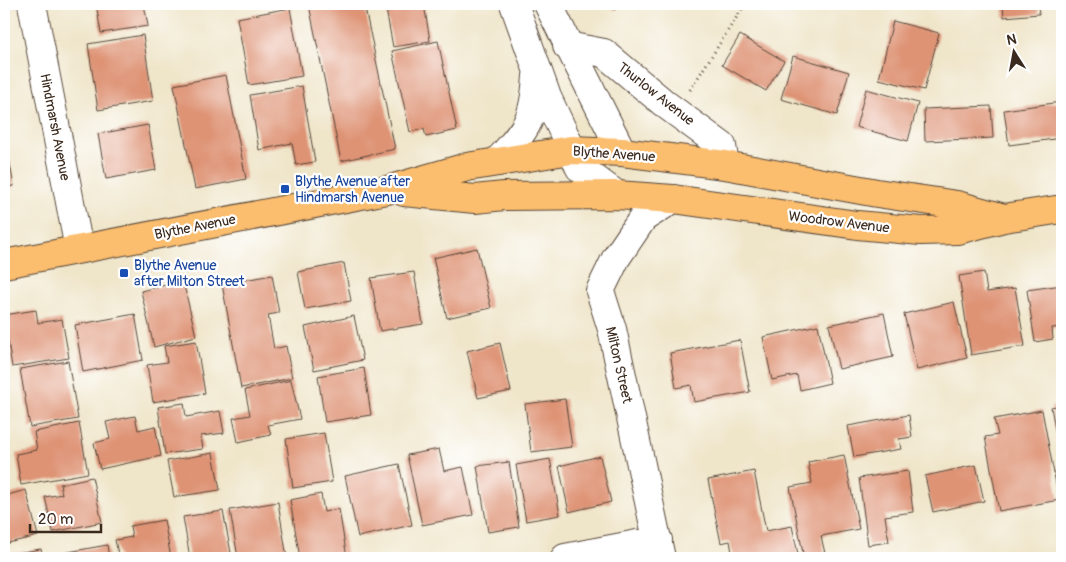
<svg xmlns="http://www.w3.org/2000/svg" width="1066" height="562" font-family="Pangolin,sans-serif">
<style>
.building{fill:#de9375}
.lines{fill:none;stroke-linecap:round;stroke-linejoin:round}
.minor-casing{stroke:#564638;stroke-width:30}
.major-casing{stroke:#564638;stroke-width:30}
.path{stroke:#564638;stroke-width:3;stroke-dasharray:1 4;stroke-linecap:butt}
.minor{stroke:#fff;stroke-width:28}
.major{stroke:#fbbd6e;stroke-width:28}
.transit-dot{fill:#1a4fb4;stroke:#fff;stroke-width:2}
.labels{text-anchor:middle;dominant-baseline:central;stroke-width:4.5;stroke-linejoin:round;paint-order:stroke}
.street-label{font-size:14px;fill:#3b2a1e;stroke:#fff}
.transit-label{font-size:14px;fill:#164399;stroke:#fff;text-anchor:start}
</style>
<rect width="100%" height="100%" fill="#fff"/>
<filter id="ink" filterUnits="userSpaceOnUse"><feTurbulence type="fractalNoise" baseFrequency=".02" numOctaves="2"/><feDisplacementMap in="SourceGraphic" scale="10" xChannelSelector="R" yChannelSelector="G"/><feConvolveMatrix kernelMatrix="1 2 1 2 8 2 1 2 1" color-interpolation-filters="sRGB"/></filter>
<filter id="wash" filterUnits="userSpaceOnUse"><feTurbulence type="fractalNoise" baseFrequency=".0096" numOctaves="4" result="noise"/><feDisplacementMap in="SourceGraphic" scale="20" xChannelSelector="R" yChannelSelector="G"/><feGaussianBlur stdDeviation="1.12" result="paint"/><feColorMatrix in="noise" values="0 0 0 0 0 0 0 0 0 0 0 0 0 0 0 0 0 1.4 0 .05"/><feComposite in="paint" operator="in"/></filter>
<g filter="url(#wash)">
<rect width="100%" height="100%" fill="#efe5c9"/>
<g id="blocks">
<path class="building" d="M 96,4 L 144,4 L 148,26 L 101,33 Z
M 313,4 L 364,4 L 395,149 L 341,161 L 309,5 Z
M 385,4 L 424,4 L 430,41 L 393,47 Z
M 610,4 L 623,4 L 614,10 Z
M 1003,4 L 1038,4 L 1039,14 L 1004,17 Z
M 290,8 L 302,76 L 249,85 L 237,18 Z
M 893,21 L 939,33 L 924,90 L 879,79 Z
M 143,35 L 153,101 L 98,110 L 88,44 Z
M 740,35 L 784,61 L 766,91 L 722,65 Z
M 438,41 L 457,130 L 426,137 L 424,129 L 410,132 L 392,51 Z
M 793,56 L 849,72 L 837,115 L 781,99 Z
M 226,75 L 246,179 L 195,189 L 174,85 Z
M 302,86 L 315,162 L 296,165 L 292,143 L 259,150 L 250,95 Z
M 866,89 L 918,103 L 908,141 L 856,127 Z
M 1061,102 L 1062,138 L 1009,145 L 1004,110 Z
M 991,106 L 993,138 L 925,141 L 924,109 Z
M 148,125 L 156,170 L 106,179 L 98,134 Z
M 4,143 L 6,143 L 14,186 L 4,188 Z
M 477,248 L 491,308 L 447,318 L 433,258 Z
M 344,263 L 351,301 L 305,309 L 298,272 Z
M 414,272 L 423,324 L 380,331 L 371,278 Z
M 984,272 L 987,292 L 1015,288 L 1025,346 L 971,355 L 959,276 Z
M 272,275 L 279,313 L 268,315 L 274,349 L 286,346 L 292,378 L 241,388 L 222,284 Z
M 183,281 L 196,336 L 154,347 L 141,291 Z
M 1062,285 L 1062,327 L 1052,328 L 1053,339 L 1035,342 L 1027,290 Z
M 954,302 L 967,358 L 917,370 L 904,314 Z
M 36,310 L 38,323 L 62,319 L 69,358 L 12,367 L 4,315 Z
M 884,313 L 893,357 L 839,369 L 829,325 Z
M 135,314 L 143,360 L 83,372 L 75,325 Z
M 354,316 L 363,360 L 314,370 L 305,327 Z
M 818,325 L 830,383 L 800,390 L 797,375 L 772,380 L 763,337 Z
M 740,340 L 750,392 L 694,402 L 691,385 L 676,388 L 670,353 Z
M 196,341 L 205,393 L 153,402 L 147,365 L 167,362 L 164,346 Z
M 500,343 L 511,391 L 478,398 L 467,351 Z
M 68,361 L 78,419 L 30,427 L 20,369 Z
M 364,368 L 371,415 L 325,422 L 318,376 Z
M 291,380 L 300,419 L 268,425 L 271,435 L 238,442 L 233,418 L 250,415 L 245,390 Z
M 565,399 L 572,447 L 531,452 L 525,404 Z
M 184,403 L 186,417 L 220,411 L 224,433 L 201,436 L 203,449 L 165,454 L 158,407 Z
M 1062,405 L 1062,463 L 1061,463 L 1051,407 Z
M 1042,410 L 1059,500 L 999,511 L 985,437 L 998,435 L 994,419 Z
M 909,415 L 912,437 L 899,439 L 901,449 L 854,457 L 848,426 Z
M 135,416 L 138,430 L 155,426 L 161,456 L 100,469 L 94,443 L 110,439 L 106,422 Z
M 79,423 L 88,473 L 21,485 L 16,454 L 37,450 L 34,432 Z
M 324,433 L 332,482 L 293,488 L 286,439 Z
M 439,449 L 444,471 L 463,467 L 473,515 L 422,525 L 407,455 Z
M 213,453 L 220,490 L 174,497 L 167,461 Z
M 844,455 L 859,529 L 821,536 L 826,558 L 804,558 L 790,487 L 812,483 L 808,462 Z
M 600,456 L 611,502 L 569,512 L 559,466 Z
M 550,459 L 560,515 L 526,521 L 516,465 Z
M 509,462 L 519,527 L 488,532 L 477,466 Z
M 399,464 L 412,525 L 358,537 L 345,476 Z
M 976,465 L 984,501 L 933,512 L 925,476 Z
M 754,471 L 766,531 L 792,526 L 798,554 L 779,558 L 733,558 L 730,541 L 721,543 L 708,480 Z
M 908,471 L 913,512 L 885,516 L 889,542 L 868,545 L 859,478 Z
M 92,477 L 102,522 L 53,532 L 45,497 L 62,494 L 60,484 Z
M 26,490 L 38,536 L 8,543 L 4,525 L 4,496 Z
M 321,494 L 324,512 L 339,509 L 347,558 L 300,558 L 290,500 Z
M 278,502 L 287,558 L 238,558 L 230,510 Z
M 223,511 L 232,558 L 190,558 L 183,517 Z
M 164,520 L 171,558 L 119,558 L 115,540 L 132,537 L 130,526 Z
M 107,545 L 109,558 L 57,558 L 57,554 Z
M 41,549 L 43,558 L 4,558 L 4,555 Z"/>
</g>
</g>
<g filter="url(#ink)">
<use href="#blocks" fill-opacity="0" stroke="#564638" stroke-width="1"/>
<g class="lines">
<defs>
<path id="minor" d="M 32,4 L 79,249
M 514,4 L 547,97 L 580,168 L 617,195
M 548,4 L 622,152
M 567,46 L 604,53 L 665,104 L 722,146 L 725,165
M 497,162 C 526,129 534,122 537,76
M 565,558 L 658,540
M 661,558 L 612,329 L 600,291 L 616,258 L 643,218 L 673,199"/>
<path id="major" d="M 404,192 L 475,199 L 504,196 L 617,195 L 673,199 L 857,225 L 921,231 L 958,230 L 1004,218 L 1062,209
M 4,264 L 387,190 L 467,167 L 571,150 L 622,152 L 725,165 L 877,193 L 957,205 L 1004,218"/>
</defs>
<use href="#minor" class="minor-casing"/>
<use href="#major" class="major-casing"/>
<path class="path" d="M 690,90 L 745,4"/>
<use href="#minor" class="minor"/>
<use href="#major" class="major"/>
</g>
</g>
<g class="transit-dot">
<rect x="280" y="184" width="10" height="10" rx="2.5"/>
<rect x="119" y="268" width="10" height="10" rx="2.5"/>
</g>
<g class="labels">
<g class="street-label">
<text transform="translate(656 94) rotate(38)">Thurlow Avenue</text>
<text transform="translate(55 127) rotate(79)">Hindmarsh Avenue</text>
<text transform="translate(614 154) rotate(4)">Blythe Avenue</text>
<text transform="translate(839 222) rotate(7)">Woodrow Avenue</text>
<text transform="translate(195 227) rotate(-11)">Blythe Avenue</text>
<text transform="translate(619 365) rotate(77)">Milton Street</text>
</g>
<g class="transit-label">
<text x="295" y="181">Blythe Avenue after<tspan x="295" dy="16">Hindmarsh Avenue</tspan></text>
<text x="134" y="265">Blythe Avenue<tspan x="134" dy="16">after Milton Street</tspan></text>
</g>
</g>
<rect width="1066" height="562" fill="none" stroke="#fff" stroke-width="20"/>
<g transform="translate(1014 52) rotate(349)" stroke="#ffffff" stroke-width="4" paint-order="stroke">
<path d="M0-4L9 19L0 12L-9 19Z" fill="#3b2a1e"/>
<text y="-8" font-size="14" font-weight="bold" text-anchor="middle" fill="#3b2a1e">N</text>
</g>
<path d="M30 524v8h71v-8" fill="none" stroke="#3b2a1e" stroke-width="2.5"/>
<text x="38" y="524" font-size="15" fill="#3b2a1e" stroke="#ffffff" stroke-width="4" paint-order="stroke">20 m</text>
</svg>
